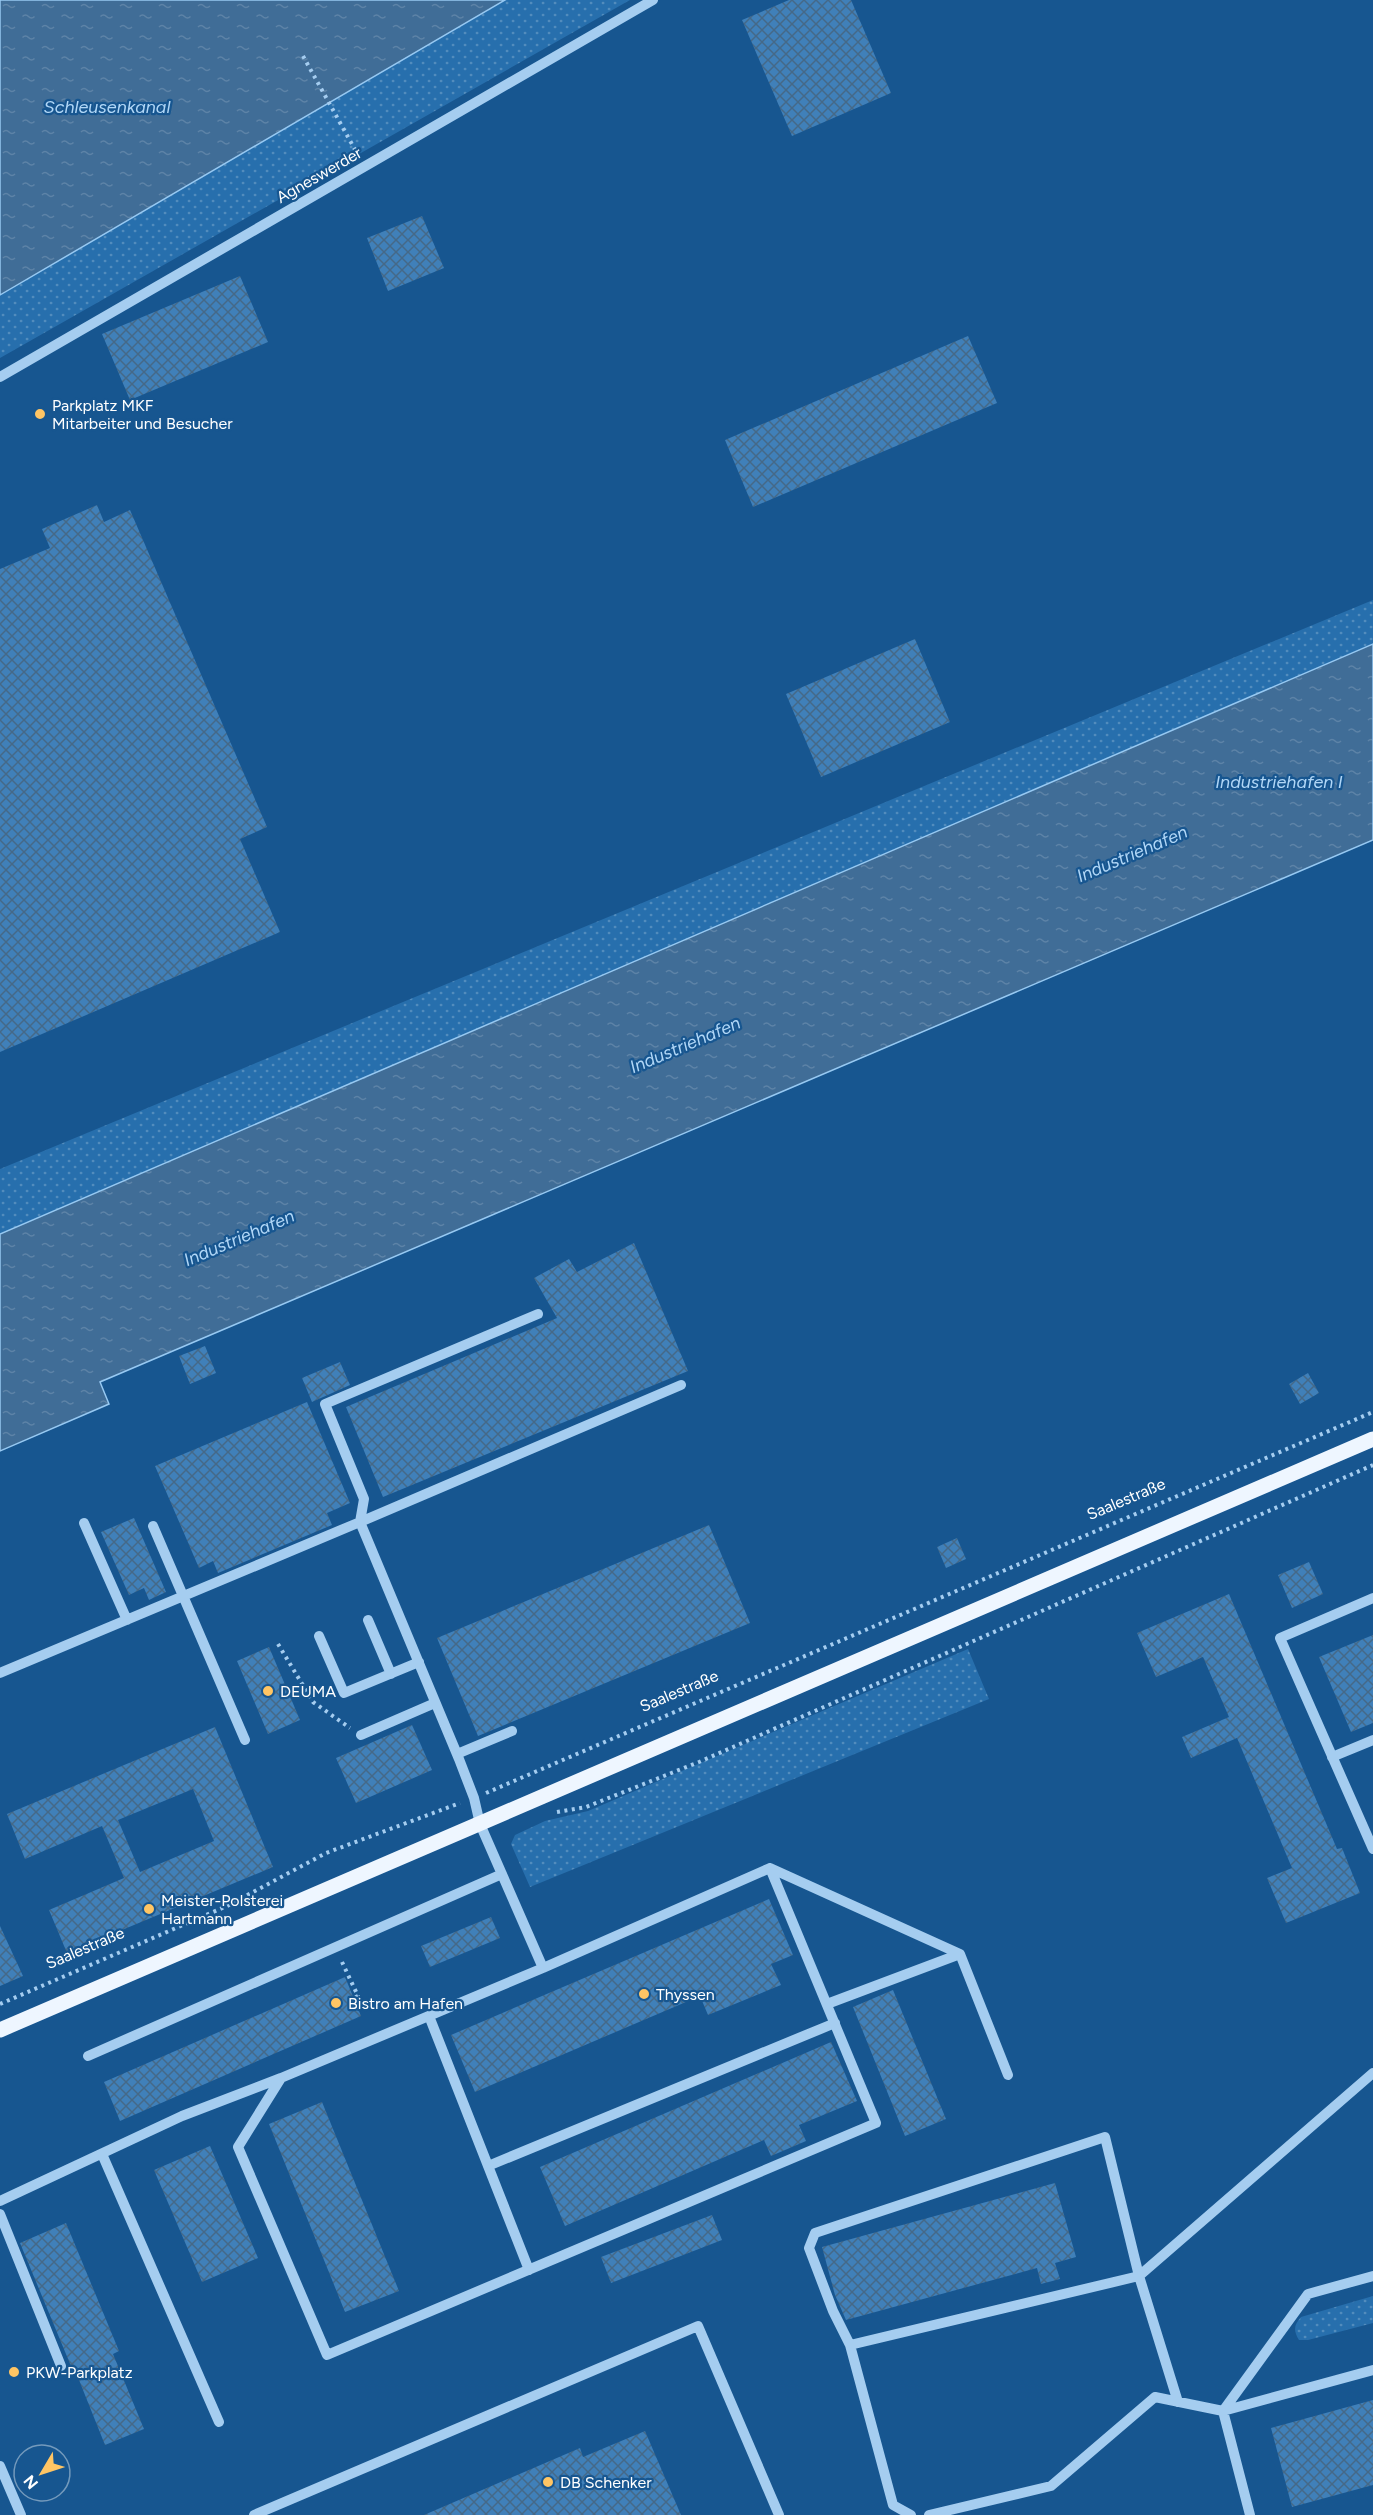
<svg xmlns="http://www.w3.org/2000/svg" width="1373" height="2515" font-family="Figtree,sans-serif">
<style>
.grass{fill:url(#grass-dots)}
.water{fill:url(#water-ripples);stroke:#97c9f2;stroke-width:1.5}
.building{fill:url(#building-cross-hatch);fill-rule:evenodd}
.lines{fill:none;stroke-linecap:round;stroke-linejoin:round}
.path{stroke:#a5cdf0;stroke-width:4;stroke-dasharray:3 4.5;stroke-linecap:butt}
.minor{stroke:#a5cdf0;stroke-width:10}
.major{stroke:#eef6ff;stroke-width:15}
.poi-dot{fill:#ffc564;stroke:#175690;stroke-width:2}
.labels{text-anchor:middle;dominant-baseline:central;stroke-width:4.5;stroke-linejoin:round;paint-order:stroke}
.street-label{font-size:16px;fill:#fff;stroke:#175690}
.poi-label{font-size:16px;fill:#fff;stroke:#175690;text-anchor:start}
.water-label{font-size:18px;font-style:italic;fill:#b1d7f7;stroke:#175690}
</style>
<defs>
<pattern id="grass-dots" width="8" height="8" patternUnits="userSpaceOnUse" patternTransform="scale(1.5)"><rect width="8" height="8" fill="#276fad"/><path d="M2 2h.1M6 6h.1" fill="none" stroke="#528cbd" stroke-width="1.8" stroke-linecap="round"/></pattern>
<pattern id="water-ripples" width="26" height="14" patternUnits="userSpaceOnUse" patternTransform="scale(1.5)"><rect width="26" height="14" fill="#406d97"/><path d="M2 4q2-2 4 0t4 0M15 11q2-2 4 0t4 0" fill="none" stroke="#5d83a7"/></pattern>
<pattern id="building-cross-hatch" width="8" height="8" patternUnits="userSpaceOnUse" patternTransform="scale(1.5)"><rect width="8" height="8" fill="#4080b9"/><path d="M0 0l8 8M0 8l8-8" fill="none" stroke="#456988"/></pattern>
</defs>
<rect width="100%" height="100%" fill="#175690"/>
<path class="grass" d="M 505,0 L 630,0 L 0,358 L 0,295 Z
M 1373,600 L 1373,644 L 0,1234 L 0,1169 Z
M 968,1649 L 989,1699 L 530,1887 L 511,1844 L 515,1835 L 545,1821 L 588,1811 Z
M 1373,2296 L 1373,2323 L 1308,2340 L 1299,2340 C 1293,2330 1294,2325 1301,2317 Z"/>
<path class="water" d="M 0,0 L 505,0 L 0,295 Z
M 1373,644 L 1373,840 L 100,1382 L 109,1404 L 0,1451 L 0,1234 Z"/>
<path class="building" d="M 789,0 L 851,0 L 891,93 L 792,136 L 742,20 Z
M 422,216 L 444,268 L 388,291 L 367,238 Z
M 240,276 L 268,342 L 130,400 L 102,334 Z
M 968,336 L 997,403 L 753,507 L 725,440 Z
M 97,505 L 104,522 L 130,510 L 267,827 L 240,839 L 280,932 L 0,1052 L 0,569 L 50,548 L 42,529 Z
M 915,639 L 950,722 L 821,777 L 786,694 Z
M 634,1243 L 688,1371 L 383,1497 L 346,1407 L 557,1318 L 534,1278 L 569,1259 L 577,1272 Z
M 205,1346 L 216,1373 L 190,1384 L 179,1356 Z
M 340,1362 L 350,1385 L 312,1402 L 302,1378 Z
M 1308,1373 L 1319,1393 L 1300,1404 L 1289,1384 Z
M 307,1402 L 350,1503 L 327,1513 L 332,1525 L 218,1573 L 213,1561 L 199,1568 L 155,1466 Z
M 134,1518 L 166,1592 L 149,1600 L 144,1588 L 129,1595 L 101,1532 Z
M 709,1525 L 750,1623 L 478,1736 L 437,1638 Z
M 957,1538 L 966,1559 L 946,1568 L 937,1547 Z
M 1309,1562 L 1323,1594 L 1292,1608 L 1278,1575 Z
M 1229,1594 L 1337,1849 L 1342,1848 L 1360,1893 L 1286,1923 L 1267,1878 L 1292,1868 L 1237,1738 L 1191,1758 L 1182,1737 L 1229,1717 L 1203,1657 L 1156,1677 L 1137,1633 Z
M 1373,1635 L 1373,1723 L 1351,1732 L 1319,1657 Z
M 269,1647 L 300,1720 L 268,1734 L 237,1661 Z
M 412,1725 L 432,1770 L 356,1803 L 336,1758 Z
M 215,1727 L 273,1867 L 67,1953 L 49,1910 L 124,1878 L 102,1826 L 25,1859 L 7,1814 ZM 193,1789 L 214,1841 L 140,1872 L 118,1820 Z
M 769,1899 L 793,1955 L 771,1964 L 781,1985 L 708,2015 L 700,1996 L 475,2092 L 451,2035 Z
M 491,1917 L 500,1938 L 430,1967 L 421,1946 Z
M 0,1926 L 23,1976 L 0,1986 Z
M 345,1977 L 361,2016 L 120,2121 L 104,2082 Z
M 893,1990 L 946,2119 L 905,2136 L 853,2007 Z
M 831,2042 L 857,2101 L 799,2125 L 806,2141 L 771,2156 L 764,2140 L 565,2226 L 540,2167 Z
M 322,2102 L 399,2291 L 345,2312 L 269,2124 Z
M 210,2146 L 258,2258 L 202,2282 L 154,2170 Z
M 1055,2183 L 1076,2257 L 1055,2263 L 1060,2279 L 1041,2284 L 1037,2268 L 846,2320 L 835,2295 L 822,2247 Z
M 712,2215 L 722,2240 L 611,2283 L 601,2257 Z
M 66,2223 L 119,2351 L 113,2354 L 144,2429 L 105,2445 L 75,2370 L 73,2371 L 20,2243 Z
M 1373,2400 L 1373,2485 L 1292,2507 L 1271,2428 Z
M 645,2431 L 681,2515 L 424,2515 L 580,2448 L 583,2457 Z"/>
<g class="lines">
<path class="path" d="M 303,56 L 358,155
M 278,1644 L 313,1702 L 350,1728
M 486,1793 L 1373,1412
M 557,1812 L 586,1807 L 699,1762 L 1373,1465
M 342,1962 L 358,1996 L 354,1998
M 0,2004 L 227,1906 L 326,1853 L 460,1803"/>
<path class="minor" d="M 0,377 L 653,0
M 360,1522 L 364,1499 L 325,1404 L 538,1314
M 360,1522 L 681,1385
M 84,1523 L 127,1620
M 153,1526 L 245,1740
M 1373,1598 L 1280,1638 L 1373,1849
M 368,1620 L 391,1674
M 319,1636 L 344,1693 L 419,1662
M 0,1673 L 360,1522 L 459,1759 L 474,1798 L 480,1824 L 543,1968 L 281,2078 L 238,2147 L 327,2355 L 876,2123 L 770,1868 L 543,1968
M 361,1735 L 435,1703
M 457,1754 L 512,1731
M 1332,1757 L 1373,1740
M 770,1868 L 960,1954
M 827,2004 L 960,1954 L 1008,2075
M 429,2016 L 529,2270
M 88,2056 L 502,1874
M 102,2154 L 219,2422
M 488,2166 L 835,2023
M 0,2201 L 182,2116 L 281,2078
M 0,2214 L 61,2366
M 850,2345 L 833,2311 L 809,2248 L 815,2233 L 1105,2137 L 1139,2276 L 1178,2402
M 0,2466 L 21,2515
M 254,2515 L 698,2326 L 779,2515
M 911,2515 L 893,2505 L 850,2345 L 1139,2276 L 1373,2073
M 929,2515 L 1051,2486 L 1155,2397 L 1223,2411 L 1308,2294 L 1373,2276
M 1250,2515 L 1223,2411 L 1373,2370"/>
<path class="major" d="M 0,2030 L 1373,1439"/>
</g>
<g class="poi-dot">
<circle cx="40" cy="414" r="6"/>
<circle cx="268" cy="1691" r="6"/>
<circle cx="149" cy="1909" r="6"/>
<circle cx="644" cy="1994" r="6"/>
<circle cx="336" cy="2003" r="6"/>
<circle cx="14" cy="2372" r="6"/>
<circle cx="548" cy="2482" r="6"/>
</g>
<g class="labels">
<g class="street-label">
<text transform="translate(319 175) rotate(-30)">Agneswerder</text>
<text transform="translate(1126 1499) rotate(-23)">Saalestraße</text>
<text transform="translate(679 1691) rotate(-23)">Saalestraße</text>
<text transform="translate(85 1948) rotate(-23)">Saalestraße</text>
</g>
<g class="poi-label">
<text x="52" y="405">Parkplatz MKF<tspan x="52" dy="18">Mitarbeiter und Besucher</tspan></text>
<text x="280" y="1691">DEUMA</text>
<text x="161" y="1900">Meister-Polsterei<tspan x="161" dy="18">Hartmann</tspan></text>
<text x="656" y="1994">Thyssen</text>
<text x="348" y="2003">Bistro am Hafen</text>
<text x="26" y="2372">PKW-Parkplatz</text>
<text x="560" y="2482">DB Schenker</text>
</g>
<g class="water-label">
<text x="107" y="107">Schleusenkanal</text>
<text x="1279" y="782">Industriehafen I</text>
<text transform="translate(1132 854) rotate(-23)">Industriehafen</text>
<text transform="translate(685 1045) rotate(-23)">Industriehafen</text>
<text transform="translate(239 1238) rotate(-23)">Industriehafen</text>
</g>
</g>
<g transform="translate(42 2473) rotate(231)"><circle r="28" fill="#175690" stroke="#749abc" stroke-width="1.5"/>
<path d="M0-4.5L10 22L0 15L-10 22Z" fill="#ffc564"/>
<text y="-9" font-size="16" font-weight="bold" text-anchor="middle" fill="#ffffff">N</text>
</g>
</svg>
